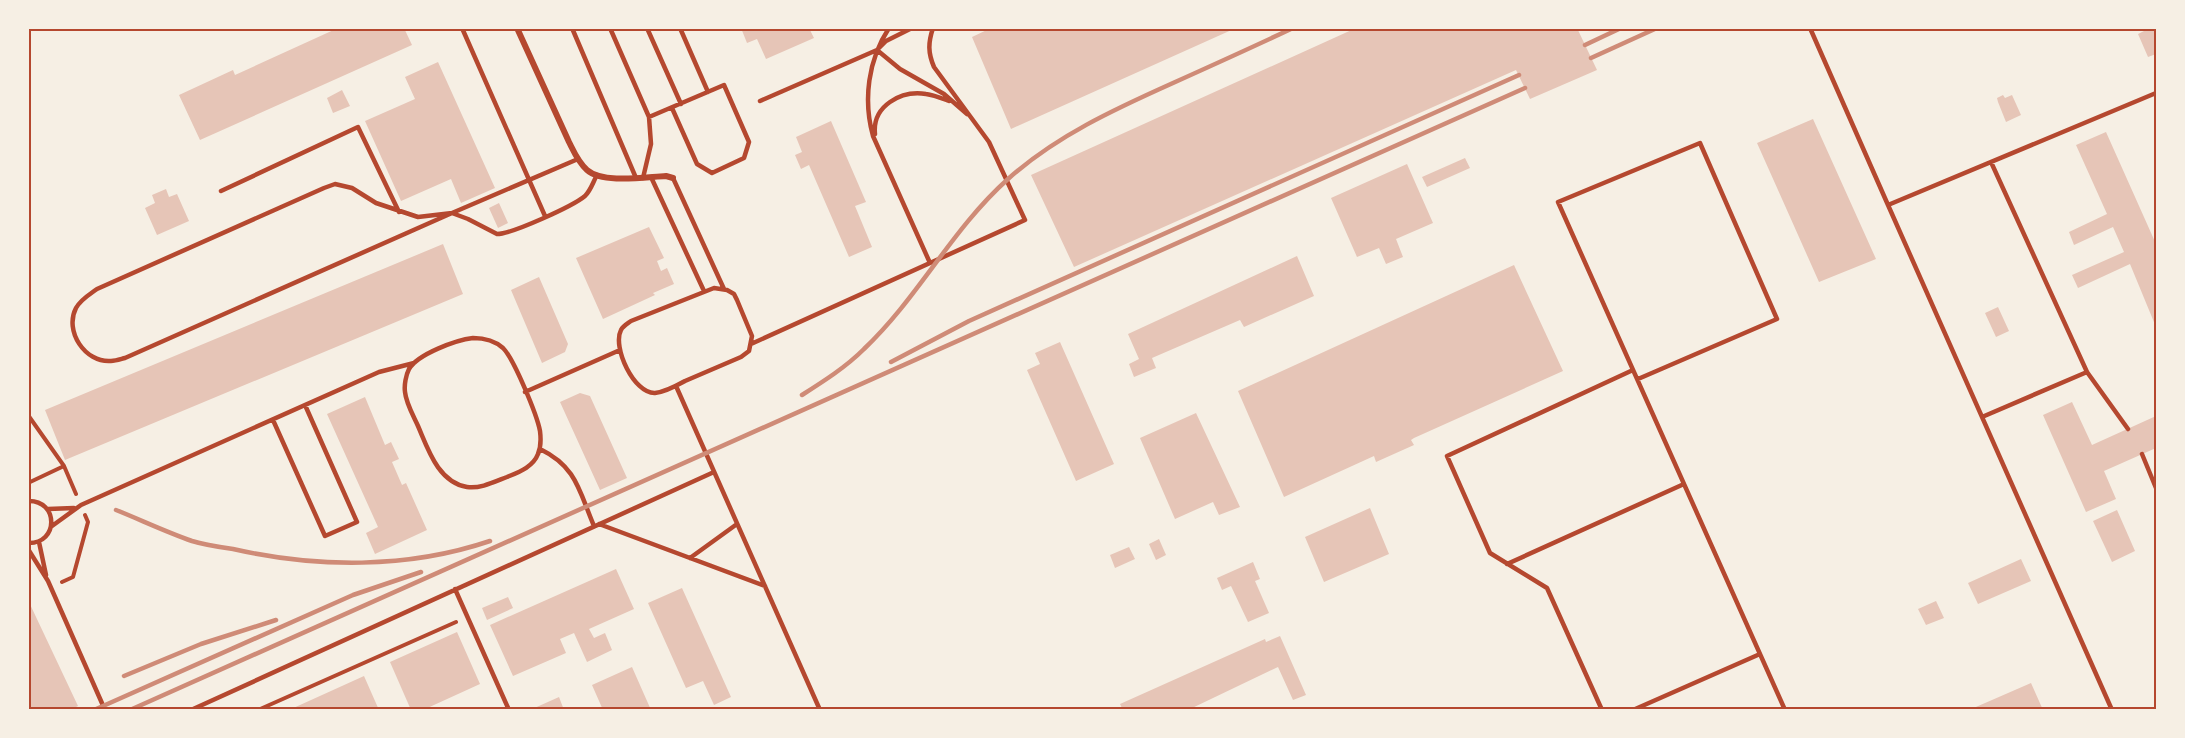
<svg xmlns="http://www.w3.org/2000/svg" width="2185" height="738" font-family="'Zilla Slab',serif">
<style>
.building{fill:#e6c5b7}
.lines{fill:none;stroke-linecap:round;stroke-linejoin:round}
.path{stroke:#b5482f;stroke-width:4}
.service{stroke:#b5482f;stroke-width:4.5}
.minor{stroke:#b5482f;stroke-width:6}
.rail{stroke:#cf8b77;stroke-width:4.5}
.neatline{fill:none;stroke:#b5482f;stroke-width:2}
</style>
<rect width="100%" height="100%" fill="#f6efe4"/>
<path class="building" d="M 338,28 L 404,28 L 412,45 L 200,140 L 179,95 L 233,70 L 235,75 Z
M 741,28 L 809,28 L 814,38 L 766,59 L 757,39 L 747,43 Z
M 991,28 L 1236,28 L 1011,129 L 972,37 Z
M 1356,28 L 1577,28 L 1597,70 L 1530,99 L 1516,70 L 1074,267 L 1031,175 Z
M 2150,28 L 2156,28 L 2156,54 L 2148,57 L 2138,34 Z
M 438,62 L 495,188 L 461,203 L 451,179 L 401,201 L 365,121 L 415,99 L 405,77 Z
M 342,90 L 350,106 L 333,113 L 327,98 Z
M 2003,95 L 2005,98 L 2012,95 L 2021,115 L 2006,122 L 1998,102 L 1997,98 Z
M 1813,119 L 1876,259 L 1819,282 L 1757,143 Z
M 831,121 L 866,202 L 855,206 L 872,247 L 849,257 L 809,165 L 801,169 L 795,155 L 802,152 L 796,137 Z
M 2106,132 L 2156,244 L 2156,327 L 2130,264 L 2078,288 L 2072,275 L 2124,252 L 2113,227 L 2074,245 L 2069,232 L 2107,214 L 2076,145 Z
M 1465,158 L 1470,168 L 1427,187 L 1422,177 Z
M 1407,164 L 1433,223 L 1396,239 L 1403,257 L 1386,264 L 1379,248 L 1357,257 L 1331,198 Z
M 166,189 L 169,197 L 177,194 L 189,221 L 157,235 L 145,208 L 155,203 L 152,195 Z
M 499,203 L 508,223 L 498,228 L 489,208 Z
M 649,227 L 664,258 L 657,261 L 661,271 L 667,268 L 674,284 L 653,293 L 655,295 L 603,319 L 576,258 Z
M 443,244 L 463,294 L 65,460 L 45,410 Z
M 1297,256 L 1314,296 L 1244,327 L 1240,320 L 1152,358 L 1156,368 L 1134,377 L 1129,364 L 1139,359 L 1128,334 Z
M 1514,265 L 1563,371 L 1414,438 L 1411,440 L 1414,445 L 1376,462 L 1374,456 L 1284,497 L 1238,391 Z
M 539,277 L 568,344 L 565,352 L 542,363 L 511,290 Z
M 1998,307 L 2009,331 L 1996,337 L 1985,313 Z
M 1060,342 L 1114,464 L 1076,481 L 1027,370 L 1040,364 L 1035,353 Z
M 580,393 L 590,396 L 627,478 L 600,490 L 560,402 Z
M 365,397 L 385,445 L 391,442 L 399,459 L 392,462 L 402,485 L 406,483 L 427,530 L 375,554 L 366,533 L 378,527 L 327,414 Z
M 2072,402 L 2092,445 L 2156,416 L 2156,448 L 2104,471 L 2116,499 L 2086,512 L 2043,415 Z
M 1196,413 L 1240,507 L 1219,515 L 1213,502 L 1175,519 L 1140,438 Z
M 1370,508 L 1389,554 L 1324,582 L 1305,537 Z
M 2117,510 L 2135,551 L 2112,562 L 2093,521 Z
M 1159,539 L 1166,555 L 1156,560 L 1149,544 Z
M 1129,547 L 1135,559 L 1115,568 L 1110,555 Z
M 2021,559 L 2031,581 L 1978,604 L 1968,583 Z
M 1253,562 L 1260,579 L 1255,581 L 1269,613 L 1248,622 L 1231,586 L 1222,590 L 1217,578 Z
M 616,569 L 634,609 L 589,629 L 594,638 L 605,633 L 612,650 L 587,662 L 574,633 L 560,639 L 566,653 L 513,676 L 490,625 Z
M 682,588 L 731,697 L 714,705 L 703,681 L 686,688 L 648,603 Z
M 508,597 L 513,608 L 487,620 L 482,608 Z
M 28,600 L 78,706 L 70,710 L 28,710 Z
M 1936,601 L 1944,618 L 1926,625 L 1918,609 Z
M 457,632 L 480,684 L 423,710 L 411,710 L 390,662 Z
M 1280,636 L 1306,695 L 1293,700 L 1278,667 L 1188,710 L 1123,710 L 1120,704 L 1265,639 L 1266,642 Z
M 632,667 L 651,710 L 603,710 L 592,685 Z
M 364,676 L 379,710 L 289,710 Z
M 2031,683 L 2043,710 L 1969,710 Z
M 559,697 L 564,710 L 530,710 Z"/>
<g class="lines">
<path class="path" d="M 28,415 L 64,466
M 28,483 L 64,466 L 76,494
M 62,582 L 73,577 L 88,522 L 85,515
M 258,710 L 456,622"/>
<path class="service" d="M 462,28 L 545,216
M 572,28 L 636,178
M 610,28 L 649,117 L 724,85 L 749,142 L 744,158 L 712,173 L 697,164 L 672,108
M 647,28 L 681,104
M 680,28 L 708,92
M 889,28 C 868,60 863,100 873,136 L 930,263
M 1810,28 L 1888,205 L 2156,93
M 877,50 L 900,69 L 944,94 L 967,114
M 760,101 L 877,50 L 886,41 L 912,28
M 875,134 C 872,106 901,90 926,94 C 934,95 941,98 949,101
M 578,159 L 452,213 L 418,217 L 376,203 L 352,188 L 335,184 L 324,188 L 97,289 C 89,295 81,299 76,308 C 64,331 85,363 111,361 C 116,361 121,359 125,358 L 452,213 L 468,219 L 497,234 C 512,234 573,206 585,196 C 591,190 593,182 597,175
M 1991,162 L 2087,372 L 2128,429
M 651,177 L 704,291
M 643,178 L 651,144 L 649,117
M 673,178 L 724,289
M 221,191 L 358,127 L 399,212
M 1888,205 L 2112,710
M 714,288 L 727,290 L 734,294 L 737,300 L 752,336 L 749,351 L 741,357 C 722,365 704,373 685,381 C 676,386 665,392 655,393 C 634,394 612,347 621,330 C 623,326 627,324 631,321 Z
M 473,338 C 484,338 494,340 503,348 C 514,359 537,415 540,431 C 541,439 541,447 538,454 C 533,467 519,472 507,477 C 494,482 480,489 467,487 C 438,482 428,449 418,426 C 413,415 406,403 405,392 C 404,385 406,375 409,369 C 418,354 456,340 473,338 Z
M 751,344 L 1025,220 L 989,142 L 934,67 C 928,53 928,43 933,28
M 1638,379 L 1777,319 L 1700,143 L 1558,202 L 1785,710
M 676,386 L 820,710
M 525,392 L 620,350
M 1982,417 L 2087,372
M 273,420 L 325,536 L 357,522 L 305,405
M 540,449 C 577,467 579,491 594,526
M 2142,454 L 2156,488
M 28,501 C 59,500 59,544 28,543
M 48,509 L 74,508
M 599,524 L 765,586
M 52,526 L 81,505 L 379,372 L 414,363
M 39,542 L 46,575
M 28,549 L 48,581 L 105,710
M 690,558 L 737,524
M 1507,564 L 1684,484
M 455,589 L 509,710
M 191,710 L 714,472
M 1602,710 L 1547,588 L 1490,553 L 1447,456 L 1633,370
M 1633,710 L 1760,654"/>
<path class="minor" d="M 517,28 L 569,142 C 574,152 578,162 587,170 C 603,184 645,177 666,176 L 673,178"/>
<path class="rail" d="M 1585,45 L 1621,28
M 1591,58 L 1657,28
M 891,362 L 969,321 L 1519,75
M 802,395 C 824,381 846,367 864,349 C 918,298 952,229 1008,179 C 1056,136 1115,109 1173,83 C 1213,65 1253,47 1293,28
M 116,510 C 141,520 166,532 192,541 C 205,545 219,547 233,549 C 317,568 407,569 490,541
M 124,676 L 201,644 L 276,620
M 94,710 L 353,595 L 421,572
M 130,710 L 1525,88"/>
</g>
<rect width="2185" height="738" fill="none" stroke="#f6efe4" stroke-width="60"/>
<rect x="30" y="30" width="2125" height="678" class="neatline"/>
</svg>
